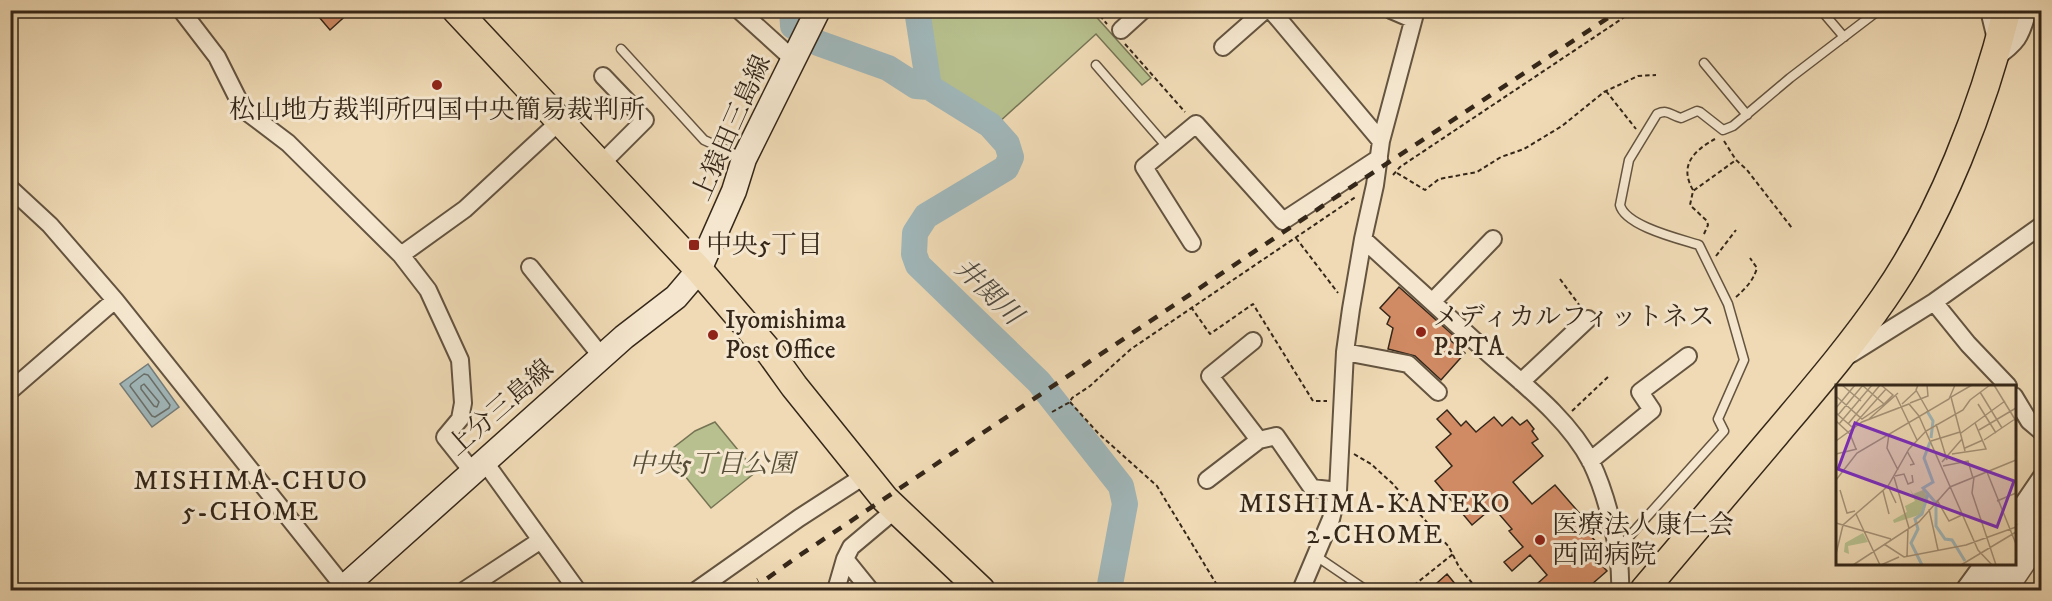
<svg xmlns="http://www.w3.org/2000/svg" width="2052" height="601" font-family="'IM FELL DW Pica','Noto Serif JP',serif">
<style>
.green{fill:#b7c08e;stroke:#767454;stroke-width:1.5}
.water{fill:#a0b7ba;stroke:#757d7a;stroke-width:1.5}
.lines{fill:none;stroke-linecap:round;stroke-linejoin:round}
.shore{stroke:#6a6f6a;stroke-width:1.5}
.river{stroke:#a0b7ba;stroke-width:26}
.building{fill:#d08a64;stroke:#352719;stroke-width:1.5}
.service-casing{stroke:#645440;stroke-width:11}
.minor-casing{stroke:#645440;stroke-width:20}
.tertiary-casing{stroke:#645440;stroke-width:24}
.secondary-casing{stroke:#352719;stroke-width:27}
.trunk-casing{stroke:#352719;stroke-width:30}
.path{stroke:#352719;stroke-width:2;stroke-dasharray:4.5 3;stroke-linecap:butt}
.service{stroke:#f5e7cf;stroke-width:8}
.minor{stroke:#f5e7cf;stroke-width:16}
.tertiary{stroke:#f5e7cf;stroke-width:21}
.secondary{stroke:#f5e7cf;stroke-width:24}
.trunk{stroke:#efdab5;stroke-width:27}
.rail{stroke:#352719;stroke-width:4.5;stroke-dasharray:10 10;stroke-linecap:butt}
.poi-dot{fill:#8f2418;stroke:#f5e7cf;stroke-width:2}
.labels{text-anchor:middle;dominant-baseline:central;stroke-width:6;stroke-linejoin:round;paint-order:stroke}
.poi-label{font-size:26px;fill:#352719;stroke:#f5e7cf;text-anchor:start}
.street-label{font-size:26px;fill:#352719;stroke:#f5e7cf}
.park-label{font-size:26px;font-style:italic;fill:#564d36;stroke:#f5e7cf}
.water-label{font-size:27px;font-style:italic;fill:#504b41;stroke:#f5e7cf}
.neighbourhood-label{font-size:27px;letter-spacing:1.5px;fill:#352719;stroke:#f5e7cf}
.inset-river{fill:none;stroke:#a0b7ba;stroke-width:3}
.inset-road{fill:none;stroke:#a59277;stroke-width:1.5}
.view{fill:#7b2cbf;fill-opacity:0.15;stroke:#7b2cbf;stroke-width:3}
.inset-edge{fill:none;stroke:#352719;stroke-width:3}
</style>
<rect width="100%" height="100%" fill="#efdab5"/>
<filter id="stains"><feTurbulence type="fractalNoise" baseFrequency=".00333" numOctaves="4"/><feColorMatrix values="0 0 0 0 .2 0 0 0 0 .09 0 0 0 0 .02 0 0 0 .5 -.17"/></filter>
<radialGradient id="worn" r=".72"><stop offset=".6" stop-color="#630" stop-opacity="0"/><stop offset="1" stop-color="#630" stop-opacity=".3"/></radialGradient>
<path class="green" d="M 919,11 L 1091,11 L 1151,78 L 1142,85 L 1096,34 L 998,123 L 934,81 L 926,33 Z
M 715,422 L 756,472 L 711,508 L 671,459 L 673,448 L 695,431 Z"/>
<path class="water" d="M 148,364 L 179,407 L 152,427 L 120,384 Z"/>
<g class="lines">
<path class="shore" d="M 144,374 L 148,375 L 170,405 L 169,408 L 155,417 L 152,416 L 130,386 L 131,384 Z
M 144,384 L 159,402 L 157,407 L 154,406 L 141,389 L 141,386 Z"/>
<path class="river" d="M 792,10 L 793,26 L 818,43 L 888,68 L 916,86 L 929,87 L 990,125 L 1007,144 L 1011,157 L 1006,168 L 926,216 L 915,233 L 914,254 L 918,265 L 1039,382 L 1121,486 L 1125,504 L 1109,590
M 917,10 L 929,87"/>
</g>
<path class="building" d="M 313,10 L 352,10 L 330,30 Z
M 1399,287 L 1454,336 L 1450,340 L 1465,353 L 1441,380 L 1415,356 L 1388,349 L 1393,328 L 1387,324 L 1390,317 L 1380,308 Z
M 1447,410 L 1461,426 L 1466,421 L 1476,432 L 1494,417 L 1502,426 L 1512,417 L 1520,425 L 1527,420 L 1534,429 L 1532,431 L 1538,439 L 1532,443 L 1543,456 L 1513,482 L 1532,504 L 1555,485 L 1595,531 L 1590,535 L 1607,554 L 1598,561 L 1607,571 L 1584,591 L 1529,591 L 1547,575 L 1530,555 L 1512,571 L 1504,562 L 1523,547 L 1509,531 L 1512,529 L 1493,507 L 1472,525 L 1435,481 L 1452,466 L 1436,447 L 1451,434 L 1437,419 Z
M 1447,574 L 1461,591 L 1428,591 Z"/>
<g class="lines">
<defs>
<path id="service" d="M 1821,10 L 1844,37
M 621,49 L 704,140 L 741,157
M 1704,63 L 1747,115
M 1096,65 L 1167,147
M 1618,549 L 1724,431 L 1718,419 L 1744,360 L 1728,304 L 1699,245 C 1680,239 1625,226 1620,205 L 1629,160 L 1657,114 C 1668,109 1670,115 1681,118 L 1697,111 L 1700,112 L 1723,130 L 1733,126 L 1790,78 L 1879,10
M 1316,556 L 1366,590"/>
<path id="minor" d="M 181,10 L 217,57 L 243,109 L 288,143 L 401,255 L 428,290 L 460,360 L 463,403 L 460,419 L 445,437 L 472,471
M 739,10 L 794,60
M 1271,10 L 1381,141
M 1391,10 L 1412,19
M 1989,10 L 1996,39
M 1121,30 L 1143,10
M 1223,47 L 1265,10
M 1994,59 C 2017,43 2021,37 2028,10
M 601,164 L 645,120 L 603,76
M 10,188 L 50,225 L 115,300 L 344,587
M 1363,239 C 1405,277 1446,315 1488,353 C 1524,385 1568,418 1591,462 C 1607,495 1622,554 1620,590
M 1192,243 L 1144,167 L 1196,124 L 1283,221 L 1379,158
M 401,255 L 465,209 L 560,121
M 530,267 L 602,357
M 1432,302 L 1493,239
M 1934,302 L 1968,344 L 2008,386
M 1253,341 L 1210,376 L 1259,440 L 1276,436 L 1312,488 L 1338,491
M 1345,352 L 1408,364 L 1438,392
M 1851,354 L 1934,302 L 2042,225
M 1521,382 L 1588,319
M 10,391 L 115,300
M 2014,396 L 2029,421 L 2042,432
M 484,461 L 577,590
M 1590,461 L 1652,410 L 1640,392 L 1688,356
M 1207,480 L 1259,440
M 2014,517 L 2042,476
M 845,559 L 870,590
M 465,590 L 541,540
M 697,590 L 799,518 L 864,476
M 836,590 L 845,559 L 851,547 L 895,510
M 1301,590 L 1331,519 L 1338,491 L 1345,352 L 1351,309 L 1363,239 L 1375,185 L 1381,141 L 1416,10
M 1964,590 L 1983,564"/>
<path id="tertiary" d="M 2014,547 L 2042,508
M 1985,590 L 2004,564
M 2006,590 L 2042,537"/>
<path id="secondary" d="M 341,590 L 624,337 L 676,297 L 699,270 L 734,191 L 744,159 L 818,10"/>
<path id="trunk" d="M 456,10 L 699,270 L 771,354 L 794,386 L 885,499 L 981,590
M 1644,590 C 1688,538 1732,486 1776,434 C 1813,390 1851,346 1884,298 C 1941,216 1983,107 2007,10"/>
</defs>
<use href="#service" class="service-casing"/>
<use href="#minor" class="minor-casing"/>
<use href="#tertiary" class="tertiary-casing"/>
<use href="#secondary" class="secondary-casing"/>
<use href="#trunk" class="trunk-casing"/>
<path class="path" d="M 1095,10 L 1107,24
M 1125,44 L 1185,112
M 1606,91 L 1636,129
M 1724,141 L 1736,160 L 1747,170 L 1792,228
M 1397,173 L 1425,190 L 1439,179 L 1477,172 L 1501,157 L 1524,149 L 1562,126 L 1604,92 L 1638,76 L 1656,75
M 1393,175 L 1400,167 L 1635,10
M 1693,190 C 1679,166 1693,151 1715,139
M 1704,234 L 1708,225 L 1707,221 L 1690,205 L 1693,191 L 1736,160
M 1296,238 L 1338,293
M 1716,256 L 1736,230
M 1560,279 L 1580,306
M 1736,297 C 1746,288 1753,281 1757,268 L 1750,258
M 1191,307 L 1210,334 L 1253,304 L 1313,401 L 1327,401
M 1070,402 L 1098,433 L 1157,486 L 1220,590
M 1572,411 L 1610,375
M 1052,412 L 1070,402 L 1072,398 L 1090,386 L 1131,349 L 1357,196
M 1354,454 L 1371,464 L 1392,483 L 1449,547 L 1459,567 L 1472,583
M 1408,590 L 1453,554"/>
<use href="#service" class="service"/>
<use href="#minor" class="minor"/>
<use href="#tertiary" class="tertiary"/>
<use href="#secondary" class="secondary"/>
<use href="#trunk" class="trunk"/>
<path class="rail" d="M 740,590 L 758,580
M 751,590 L 797,557 L 1333,199 L 1620,10"/>
</g>
<g class="poi-dot">
<circle cx="437" cy="85" r="6"/>
<rect x="688" y="239" width="12" height="12" rx="3"/>
<circle cx="1421" cy="332" r="6"/>
<circle cx="713" cy="335" r="6"/>
<circle cx="1540" cy="540" r="6"/>
</g>
<g class="labels">
<g class="poi-label">
<text x="437" y="110" text-anchor="middle">松山地方裁判所四国中央簡易裁判所</text>
<text x="706" y="245">中央5丁目</text>
<text x="1433" y="317">メディカルフィットネス<tspan x="1433" dy="30">P.PTA</tspan></text>
<text x="725" y="320">Iyomishima<tspan x="725" dy="30">Post Office</tspan></text>
<text x="1552" y="525">医療法人康仁会<tspan x="1552" dy="30">西岡病院</tspan></text>
</g>
<g class="street-label">
<text transform="translate(732 128) rotate(-66)">上猿田三島線</text>
<text transform="translate(501 408) rotate(-41)">上分三島線</text>
</g>
<g class="park-label">
<text x="712" y="464">中央5丁目公園</text>
</g>
<g class="water-label">
<text transform="translate(988 292) rotate(44)">井関川</text>
</g>
<g class="neighbourhood-label">
<text x="251" y="481">MISHIMA-CHUO<tspan x="251" dy="31">5-CHOME</tspan></text>
<text x="1375" y="504">MISHIMA-KANEKO<tspan x="1375" dy="31">2-CHOME</tspan></text>
</g>
</g>
<g transform="translate(1836 385)">
<rect width="180" height="180" fill="#efdab5"/>
<path d="M 74,104 L 77,109 L 87,105 L 91,110 L 86,129 L 58,138 L 57,135 L 71,127 L 69,121 L 79,116 ZM 27,148 L 32,157 L 12,161 L 13,169 L 8,167 L 9,158 Z" fill="#b7c08e"/>
<path class="inset-river" d="M 91,26 L 97,36 L 95,53M 94,57 L 88,73 L 97,97 L 87,103 L 100,118 L 100,141 L 109,154 L 116,155 L 129,176M 86,180 L 75,158 L 82,144 L 79,134 L 86,129 L 92,109"/>
<path class="inset-road" d="M 6,0 L 25,16M 26,0 L 48,19 L 57,10 L 45,0M 82,0 L 80,5 L 92,26M 158,0 L 180,36M 144,7 L 166,43M 60,11 L 81,55M 1,12 L 26,34 L 48,19M 74,18 L 92,11 L 91,0M 66,19 L 80,6M 142,19 L 160,48M 0,23 L 19,0M 0,28 L 16,42 L 50,4M 2,30 L 27,0M 83,31 L 142,165 L 156,180M 33,34 L 62,8M 0,36 L 14,49 L 20,64M 3,39 L 36,0M 12,39 L 44,0M 100,39 L 111,75M 143,45 L 180,23M 125,48 L 169,16M 53,49 L 51,63 L 62,85M 148,55 L 179,34M 0,56 L 26,37 L 73,19 L 83,31M 95,56 L 124,47M 129,63 L 147,55M 71,66 L 78,79 L 74,80M 129,66 L 115,12 L 136,0M 0,69 L 21,64M 116,69 L 150,64 L 139,38M 106,77 L 126,54M 107,81 L 132,76 L 137,93M 151,87 L 180,159M 59,91 L 68,89 L 72,99 L 77,97 L 76,90M 58,92 L 73,143M 138,92 L 136,108 L 160,180M 0,95 L 21,68 L 113,14 L 119,0M 52,101 L 60,118M 4,105 L 11,128 L 19,126M 47,106 L 53,129M 101,115 L 113,136 L 126,130M 161,116 L 180,108M 93,124 L 102,165M 20,129 L 44,180M 0,138 L 55,154M 48,159 L 68,172 L 130,160 L 180,142M 0,169 L 7,140 L 52,101 L 73,64 L 90,46 L 127,25 L 134,15 L 154,0M 71,171 L 72,144M 17,180 L 83,137 L 114,102 L 180,75M 45,180 L 63,172M 125,180 L 180,147"/>
<path class="view" d="M 19,38 L 178,96 L 161,142 L 2,84 Z"/>
<rect width="180" height="180" class="inset-edge"/>
</g>
<rect width="2052" height="601" fill="none" stroke="#efdab5" stroke-width="36"/>
<rect x="12" y="12" width="2028" height="577" fill="none" stroke="#352719" stroke-width="3"/>
<rect x="18" y="18" width="2016" height="565" fill="none" stroke="#352719" stroke-width="1.5"/>
<rect width="100%" height="100%" filter="url(#stains)"/>
<rect width="100%" height="100%" fill="url(#worn)"/>
</svg>
